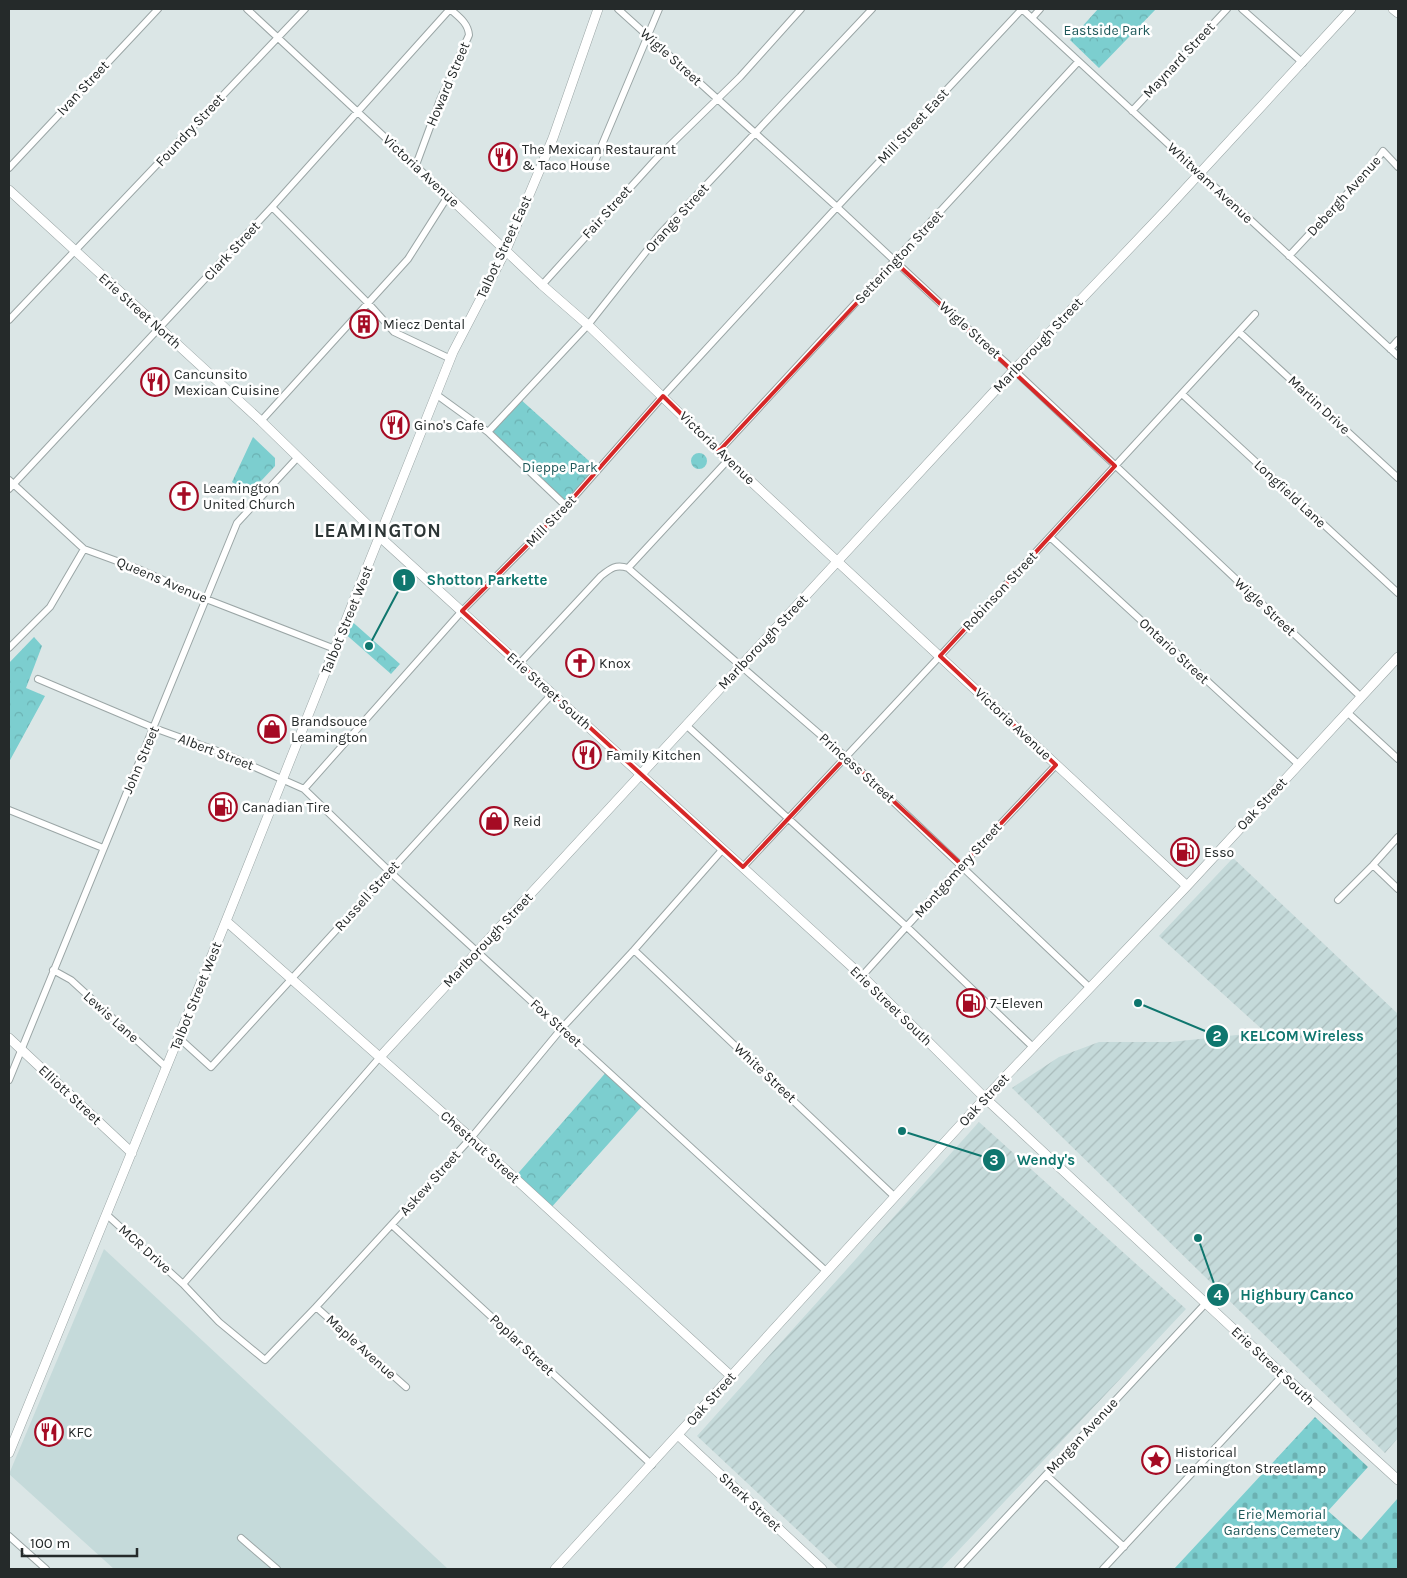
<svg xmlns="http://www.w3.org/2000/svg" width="1407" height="1578" font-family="Karla,sans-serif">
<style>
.built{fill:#c5dada}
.industrial{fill:url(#industrial-furrows)}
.cemetery{fill:url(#cemetery-stones)}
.park{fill:url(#park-crowns)}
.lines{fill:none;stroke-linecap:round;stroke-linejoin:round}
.street-casing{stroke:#9ba6a6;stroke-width:8}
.secondary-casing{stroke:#9ba6a6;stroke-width:10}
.street{stroke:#fff;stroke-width:6}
.secondary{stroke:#fff;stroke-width:9}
.marked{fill:none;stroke:#d62828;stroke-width:4;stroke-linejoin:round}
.labels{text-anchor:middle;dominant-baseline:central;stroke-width:5;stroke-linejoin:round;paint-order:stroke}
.park-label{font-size:14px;fill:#1e595a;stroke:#fff}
.street-label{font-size:14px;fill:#252a2a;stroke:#fff}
.poi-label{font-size:14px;fill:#252a2a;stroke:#fff;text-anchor:start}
.district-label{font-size:19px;font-weight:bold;letter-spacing:1px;fill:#2c3535;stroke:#fff}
.leader{fill:none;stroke:#0f766e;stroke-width:2}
.callout-dot{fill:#0f766e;stroke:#fff;stroke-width:2}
.mark-label{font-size:15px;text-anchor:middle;font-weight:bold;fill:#fff}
.callout-label{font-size:15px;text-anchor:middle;font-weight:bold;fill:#0f766e;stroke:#fff;stroke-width:5;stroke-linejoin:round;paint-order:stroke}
</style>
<defs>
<pattern id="industrial-furrows" width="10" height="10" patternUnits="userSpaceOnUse" patternTransform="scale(1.25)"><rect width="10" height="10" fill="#c5dada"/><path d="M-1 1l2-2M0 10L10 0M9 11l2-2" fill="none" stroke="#a9bbbb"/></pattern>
<pattern id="cemetery-stones" width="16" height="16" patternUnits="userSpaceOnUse" patternTransform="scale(1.25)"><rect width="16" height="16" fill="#7ccecf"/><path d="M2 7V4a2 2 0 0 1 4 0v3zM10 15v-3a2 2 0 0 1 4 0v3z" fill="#6bb1b2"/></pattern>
<pattern id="park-crowns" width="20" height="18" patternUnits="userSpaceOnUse" patternTransform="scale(1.25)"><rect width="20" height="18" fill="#7ccecf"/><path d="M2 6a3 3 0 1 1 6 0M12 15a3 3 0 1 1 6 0" fill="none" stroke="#6bb1b2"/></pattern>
</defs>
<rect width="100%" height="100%" fill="#dbe6e6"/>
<path class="built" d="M 104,1249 L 448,1569 L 114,1569 L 9,1474 Z"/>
<path class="industrial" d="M 1233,858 L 1398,1014 L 1398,1438 L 1385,1453 L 1012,1088 L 1059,1057 L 1099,1042 L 1171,1042 L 1265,1032 L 1159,936 Z
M 979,1122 L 1186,1309 L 941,1569 L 839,1569 L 697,1436 Z"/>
<path class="cemetery" d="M 1315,1417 L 1368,1467 L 1328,1511 L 1361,1540 L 1398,1498 L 1398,1569 L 1174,1569 Z"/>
<path class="park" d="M 1098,9 L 1156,9 L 1099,68 L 1070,40 Z
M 519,398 L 598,469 L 566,506 L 488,432 Z
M 253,437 L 275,458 L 275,466 L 248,495 L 232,482 Z
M691 461a8 8 0 1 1 16 0a8 8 0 1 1-16 0Z
M 348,618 L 400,664 L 391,674 L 342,631 Z
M 34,637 L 42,646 L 26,688 L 45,696 L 9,762 L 9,663 Z
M 608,1070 L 644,1104 L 549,1210 L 514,1178 Z"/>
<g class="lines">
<defs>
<path id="street" d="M 247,9 L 448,196 L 408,259 L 261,421
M 618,9 L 837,207 L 955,317 L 1014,370 L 1361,697
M 1022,9 L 1398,356
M 1242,9 L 1303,63
M 1032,18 L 1040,9
M 1132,111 L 1227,9
M 416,165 L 440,100 L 469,35 C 468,23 459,17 450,9
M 593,166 L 659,9
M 9,168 L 158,9
M 272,207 L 368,303 L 394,332 L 451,359
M 1289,256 L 1370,169 L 1383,151 L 1398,167
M 542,285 L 657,158 L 740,77 L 801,9
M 9,320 L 305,9
M 1239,332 L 1398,478
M 1390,349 L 1398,340
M 1182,394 L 1398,593
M 437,395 L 488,432 L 566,506
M 488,432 L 588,325 L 660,234 L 872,9
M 719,451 L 1078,62
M 9,480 L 84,549 L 136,568 L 206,599 L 335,649
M 9,489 L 272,207 L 450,9
M 1050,537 L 1298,764
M 628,568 L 728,460
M 9,648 L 50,607 L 84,549
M 519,664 L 601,576 C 611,568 616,564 628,568 L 846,757 L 1090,988
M 38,679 L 154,728 L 223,753 L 304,789 L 389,871 L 827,1272
M 1347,712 L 1398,759
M 686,725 L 907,927 L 1034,1048
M 304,789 L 462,611 L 566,506 L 663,396 L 837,207 L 1022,9
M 9,810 L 103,848
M 1373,865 L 1398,889
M 743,867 L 940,656 L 1255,314
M 1338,900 L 1373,865 L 1398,837
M 634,950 L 895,1197
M 53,970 L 71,980 L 167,1068
M 862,976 L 962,865 L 1056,765
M 179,1038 L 211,1067 L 552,694
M 9,1080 L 237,523 L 298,457
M 106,1214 L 183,1284 L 219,1322 L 265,1360 L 316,1307 L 471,1138 L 562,1028 L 634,950 L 723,849
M 392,1225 L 652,1465
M 183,1284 L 380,1057
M 316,1307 L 406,1387
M 1046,1475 L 1124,1547
M 9,1536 L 46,1569
M 241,1538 L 277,1569
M 958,1569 L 1206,1303
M 1103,1569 L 1283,1375"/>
<path id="secondary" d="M 1393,9 L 1398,13
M 9,190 L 261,421 L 380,537 L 862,976 L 985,1098 L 1283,1375 L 1398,1480
M 448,196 L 542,285 L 588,325 L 728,460 L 1187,886
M 226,921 L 471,1138 L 732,1377
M 9,1038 L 132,1153
M 380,1057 L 1014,370 L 1165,211 L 1351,9
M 678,1435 L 822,1569
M 9,1453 L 226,921 L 453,352 L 506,250 L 553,138 L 598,9
M 555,1569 L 985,1098 L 1187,886 L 1398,657"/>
</defs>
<use href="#street" class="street-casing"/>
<use href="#secondary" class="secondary-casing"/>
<use href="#street" class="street"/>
<use href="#secondary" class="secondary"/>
</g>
<path class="marked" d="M 895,262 L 1115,466 L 940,656 L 1056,765 L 962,865 L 846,757 L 743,867 L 462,611 L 566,506 L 663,396 L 719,451 Z"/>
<defs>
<symbol id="restaurant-ring" viewBox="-11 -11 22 22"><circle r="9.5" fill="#fff" stroke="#a50b24" stroke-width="1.5"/><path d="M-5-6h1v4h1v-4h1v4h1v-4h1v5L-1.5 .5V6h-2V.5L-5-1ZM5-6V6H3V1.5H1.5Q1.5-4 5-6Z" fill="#a50b24"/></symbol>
<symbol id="building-ring" viewBox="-11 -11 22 22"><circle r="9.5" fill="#fff" stroke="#a50b24" stroke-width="1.5"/><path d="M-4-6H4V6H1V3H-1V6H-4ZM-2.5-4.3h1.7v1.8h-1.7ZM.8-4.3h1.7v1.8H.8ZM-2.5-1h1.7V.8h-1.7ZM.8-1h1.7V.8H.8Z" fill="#a50b24"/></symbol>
<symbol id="church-ring" viewBox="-11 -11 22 22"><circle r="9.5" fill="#fff" stroke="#a50b24" stroke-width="1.5"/><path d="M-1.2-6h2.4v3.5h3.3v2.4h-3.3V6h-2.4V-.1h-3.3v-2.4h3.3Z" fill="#a50b24"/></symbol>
<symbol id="shop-ring" viewBox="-11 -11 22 22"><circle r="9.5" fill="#fff" stroke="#a50b24" stroke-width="1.5"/><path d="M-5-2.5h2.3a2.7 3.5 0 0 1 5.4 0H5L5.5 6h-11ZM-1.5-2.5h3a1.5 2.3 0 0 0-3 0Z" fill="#a50b24"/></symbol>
<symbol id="fuel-ring" viewBox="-11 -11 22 22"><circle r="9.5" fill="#fff" stroke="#a50b24" stroke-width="1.5"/><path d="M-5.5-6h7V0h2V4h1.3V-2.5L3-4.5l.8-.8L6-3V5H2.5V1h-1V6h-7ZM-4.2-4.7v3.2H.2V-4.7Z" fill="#a50b24"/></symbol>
<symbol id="sight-ring" viewBox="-11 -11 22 22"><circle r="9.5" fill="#fff" stroke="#a50b24" stroke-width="1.5"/><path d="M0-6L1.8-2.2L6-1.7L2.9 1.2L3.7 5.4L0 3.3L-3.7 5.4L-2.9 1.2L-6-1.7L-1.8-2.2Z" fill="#a50b24"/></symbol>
</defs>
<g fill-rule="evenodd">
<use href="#restaurant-ring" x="487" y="141" width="32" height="32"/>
<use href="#building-ring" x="348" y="308" width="32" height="32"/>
<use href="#restaurant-ring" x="139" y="366" width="32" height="32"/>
<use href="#restaurant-ring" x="379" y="409" width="32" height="32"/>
<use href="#church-ring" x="168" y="480" width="32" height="32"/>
<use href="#church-ring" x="564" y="647" width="32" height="32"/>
<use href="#shop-ring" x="256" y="713" width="32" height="32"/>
<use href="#restaurant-ring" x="571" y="739" width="32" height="32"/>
<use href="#fuel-ring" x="207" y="791" width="32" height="32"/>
<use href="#shop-ring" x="478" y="805" width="32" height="32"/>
<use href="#fuel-ring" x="1169" y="836" width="32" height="32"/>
<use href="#fuel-ring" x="955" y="987" width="32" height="32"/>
<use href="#restaurant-ring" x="33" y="1416" width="32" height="32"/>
<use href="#sight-ring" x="1140" y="1444" width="32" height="32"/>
</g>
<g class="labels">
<g class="park-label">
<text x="1107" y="30">Eastside Park</text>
<text x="560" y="467">Dieppe Park</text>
<text x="1282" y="1514">Erie Memorial<tspan x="1282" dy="16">Gardens Cemetery</tspan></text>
</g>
<g class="street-label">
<text transform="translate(671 57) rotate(42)">Wigle Street</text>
<text transform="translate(1179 60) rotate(-47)">Maynard Street</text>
<text transform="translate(448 84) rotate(-67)">Howard Street</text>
<text transform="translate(83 88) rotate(-47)">Ivan Street</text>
<text transform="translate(913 126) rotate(-47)">Mill Street East</text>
<text transform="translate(190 130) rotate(-47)">Foundry Street</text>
<text transform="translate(421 171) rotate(43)">Victoria Avenue</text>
<text transform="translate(1210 183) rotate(43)">Whitwam Avenue</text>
<text transform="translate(1344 196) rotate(-48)">Debergh Avenue</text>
<text transform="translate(607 212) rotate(-48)">Fair Street</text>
<text transform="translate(677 218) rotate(-48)">Orange Street</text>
<text transform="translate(504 247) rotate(-65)">Talbot Street East</text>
<text transform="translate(232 251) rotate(-47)">Clark Street</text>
<text transform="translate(899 257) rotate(-47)">Setterington Street</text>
<text transform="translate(140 311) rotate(42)">Erie Street North</text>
<text transform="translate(970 330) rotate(42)">Wigle Street</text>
<text transform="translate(1038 345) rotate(-47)">Marlborough Street</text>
<text transform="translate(1319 405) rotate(43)">Martin Drive</text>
<text transform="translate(717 448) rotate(44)">Victoria Avenue</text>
<text transform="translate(1290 494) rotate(43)">Longfield Lane</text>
<text transform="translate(551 521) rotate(-46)">Mill Street</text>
<text transform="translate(162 580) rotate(23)">Queens Avenue</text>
<text transform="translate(1000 591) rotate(-47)">Robinson Street</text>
<text transform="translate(1265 607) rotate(43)">Wigle Street</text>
<text transform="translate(347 620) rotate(-68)">Talbot Street West</text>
<text transform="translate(763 642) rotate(-47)">Marlborough Street</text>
<text transform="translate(1174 651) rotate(43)">Ontario Street</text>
<text transform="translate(549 691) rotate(42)">Erie Street South</text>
<text transform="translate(1013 724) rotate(43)">Victoria Avenue</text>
<text transform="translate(216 752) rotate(21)">Albert Street</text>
<text transform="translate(141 760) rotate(-67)">John Street</text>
<text transform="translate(857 768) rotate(42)">Princess Street</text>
<text transform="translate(1262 804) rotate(-47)">Oak Street</text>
<text transform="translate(958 870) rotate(-48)">Montgomery Street</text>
<text transform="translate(367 896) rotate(-48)">Russell Street</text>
<text transform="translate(488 940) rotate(-47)">Marlborough Street</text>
<text transform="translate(196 996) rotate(-68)">Talbot Street West</text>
<text transform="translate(891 1006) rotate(44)">Erie Street South</text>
<text transform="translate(111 1017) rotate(42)">Lewis Lane</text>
<text transform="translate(556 1023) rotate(42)">Fox Street</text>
<text transform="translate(765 1073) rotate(43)">White Street</text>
<text transform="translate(70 1095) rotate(43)">Elliott Street</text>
<text transform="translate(984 1100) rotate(-47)">Oak Street</text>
<text transform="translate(480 1147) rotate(42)">Chestnut Street</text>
<text transform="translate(430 1183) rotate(-48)">Askew Street</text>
<text transform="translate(145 1249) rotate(42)">MCR Drive</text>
<text transform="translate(522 1345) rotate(43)">Poplar Street</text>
<text transform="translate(361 1347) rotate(42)">Maple Avenue</text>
<text transform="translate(1273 1366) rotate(43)">Erie Street South</text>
<text transform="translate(711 1399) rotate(-48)">Oak Street</text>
<text transform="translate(1082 1436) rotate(-47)">Morgan Avenue</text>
<text transform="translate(750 1502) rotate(43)">Sherk Street</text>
</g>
<g class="poi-label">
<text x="522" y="149">The Mexican Restaurant<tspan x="522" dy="16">&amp; Taco House</tspan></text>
<text x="383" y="324">Miecz Dental</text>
<text x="174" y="374">Cancunsito<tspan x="174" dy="16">Mexican Cuisine</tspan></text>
<text x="414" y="425">Gino's Cafe</text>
<text x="203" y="488">Leamington<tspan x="203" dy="16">United Church</tspan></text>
<text x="599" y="663">Knox</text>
<text x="291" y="721">Brandsouce<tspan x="291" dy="16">Leamington</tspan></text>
<text x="606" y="755">Family Kitchen</text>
<text x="242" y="807">Canadian Tire</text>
<text x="513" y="821">Reid</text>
<text x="1204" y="852">Esso</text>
<text x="990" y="1003">7-Eleven</text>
<text x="68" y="1432">KFC</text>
<text x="1175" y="1452">Historical<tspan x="1175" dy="16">Leamington Streetlamp</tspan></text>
</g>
<g class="district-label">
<text x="378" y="531">LEAMINGTON</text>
</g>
</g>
<path class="leader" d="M369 646L404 580M1138 1003L1217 1036M902 1131L994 1160M1198 1238L1218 1295"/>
<g class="callout-dot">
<circle cx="369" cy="646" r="5"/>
<circle cx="1138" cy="1003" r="5"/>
<circle cx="902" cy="1131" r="5"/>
<circle cx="1198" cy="1238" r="5"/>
<circle cx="404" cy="580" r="12"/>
<circle cx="1217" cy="1036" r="12"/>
<circle cx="994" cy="1160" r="12"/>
<circle cx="1218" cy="1295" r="12"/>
</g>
<g class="mark-label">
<text x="404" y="585">1</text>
<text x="1217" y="1041">2</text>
<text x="994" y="1165">3</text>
<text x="1218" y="1300">4</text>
</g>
<g class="callout-label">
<text x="487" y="585">Shotton Parkette</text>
<text x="1302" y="1041">KELCOM Wireless</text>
<text x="1046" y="1165">Wendy's</text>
<text x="1297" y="1300">Highbury Canco</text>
</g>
<rect width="1407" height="1578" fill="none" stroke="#252a2a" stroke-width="20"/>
<path d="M22 1548v8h115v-8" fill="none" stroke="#252a2a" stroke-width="2.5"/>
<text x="30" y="1548" font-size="15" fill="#252a2a" stroke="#ffffff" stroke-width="4" paint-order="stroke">100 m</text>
</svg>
